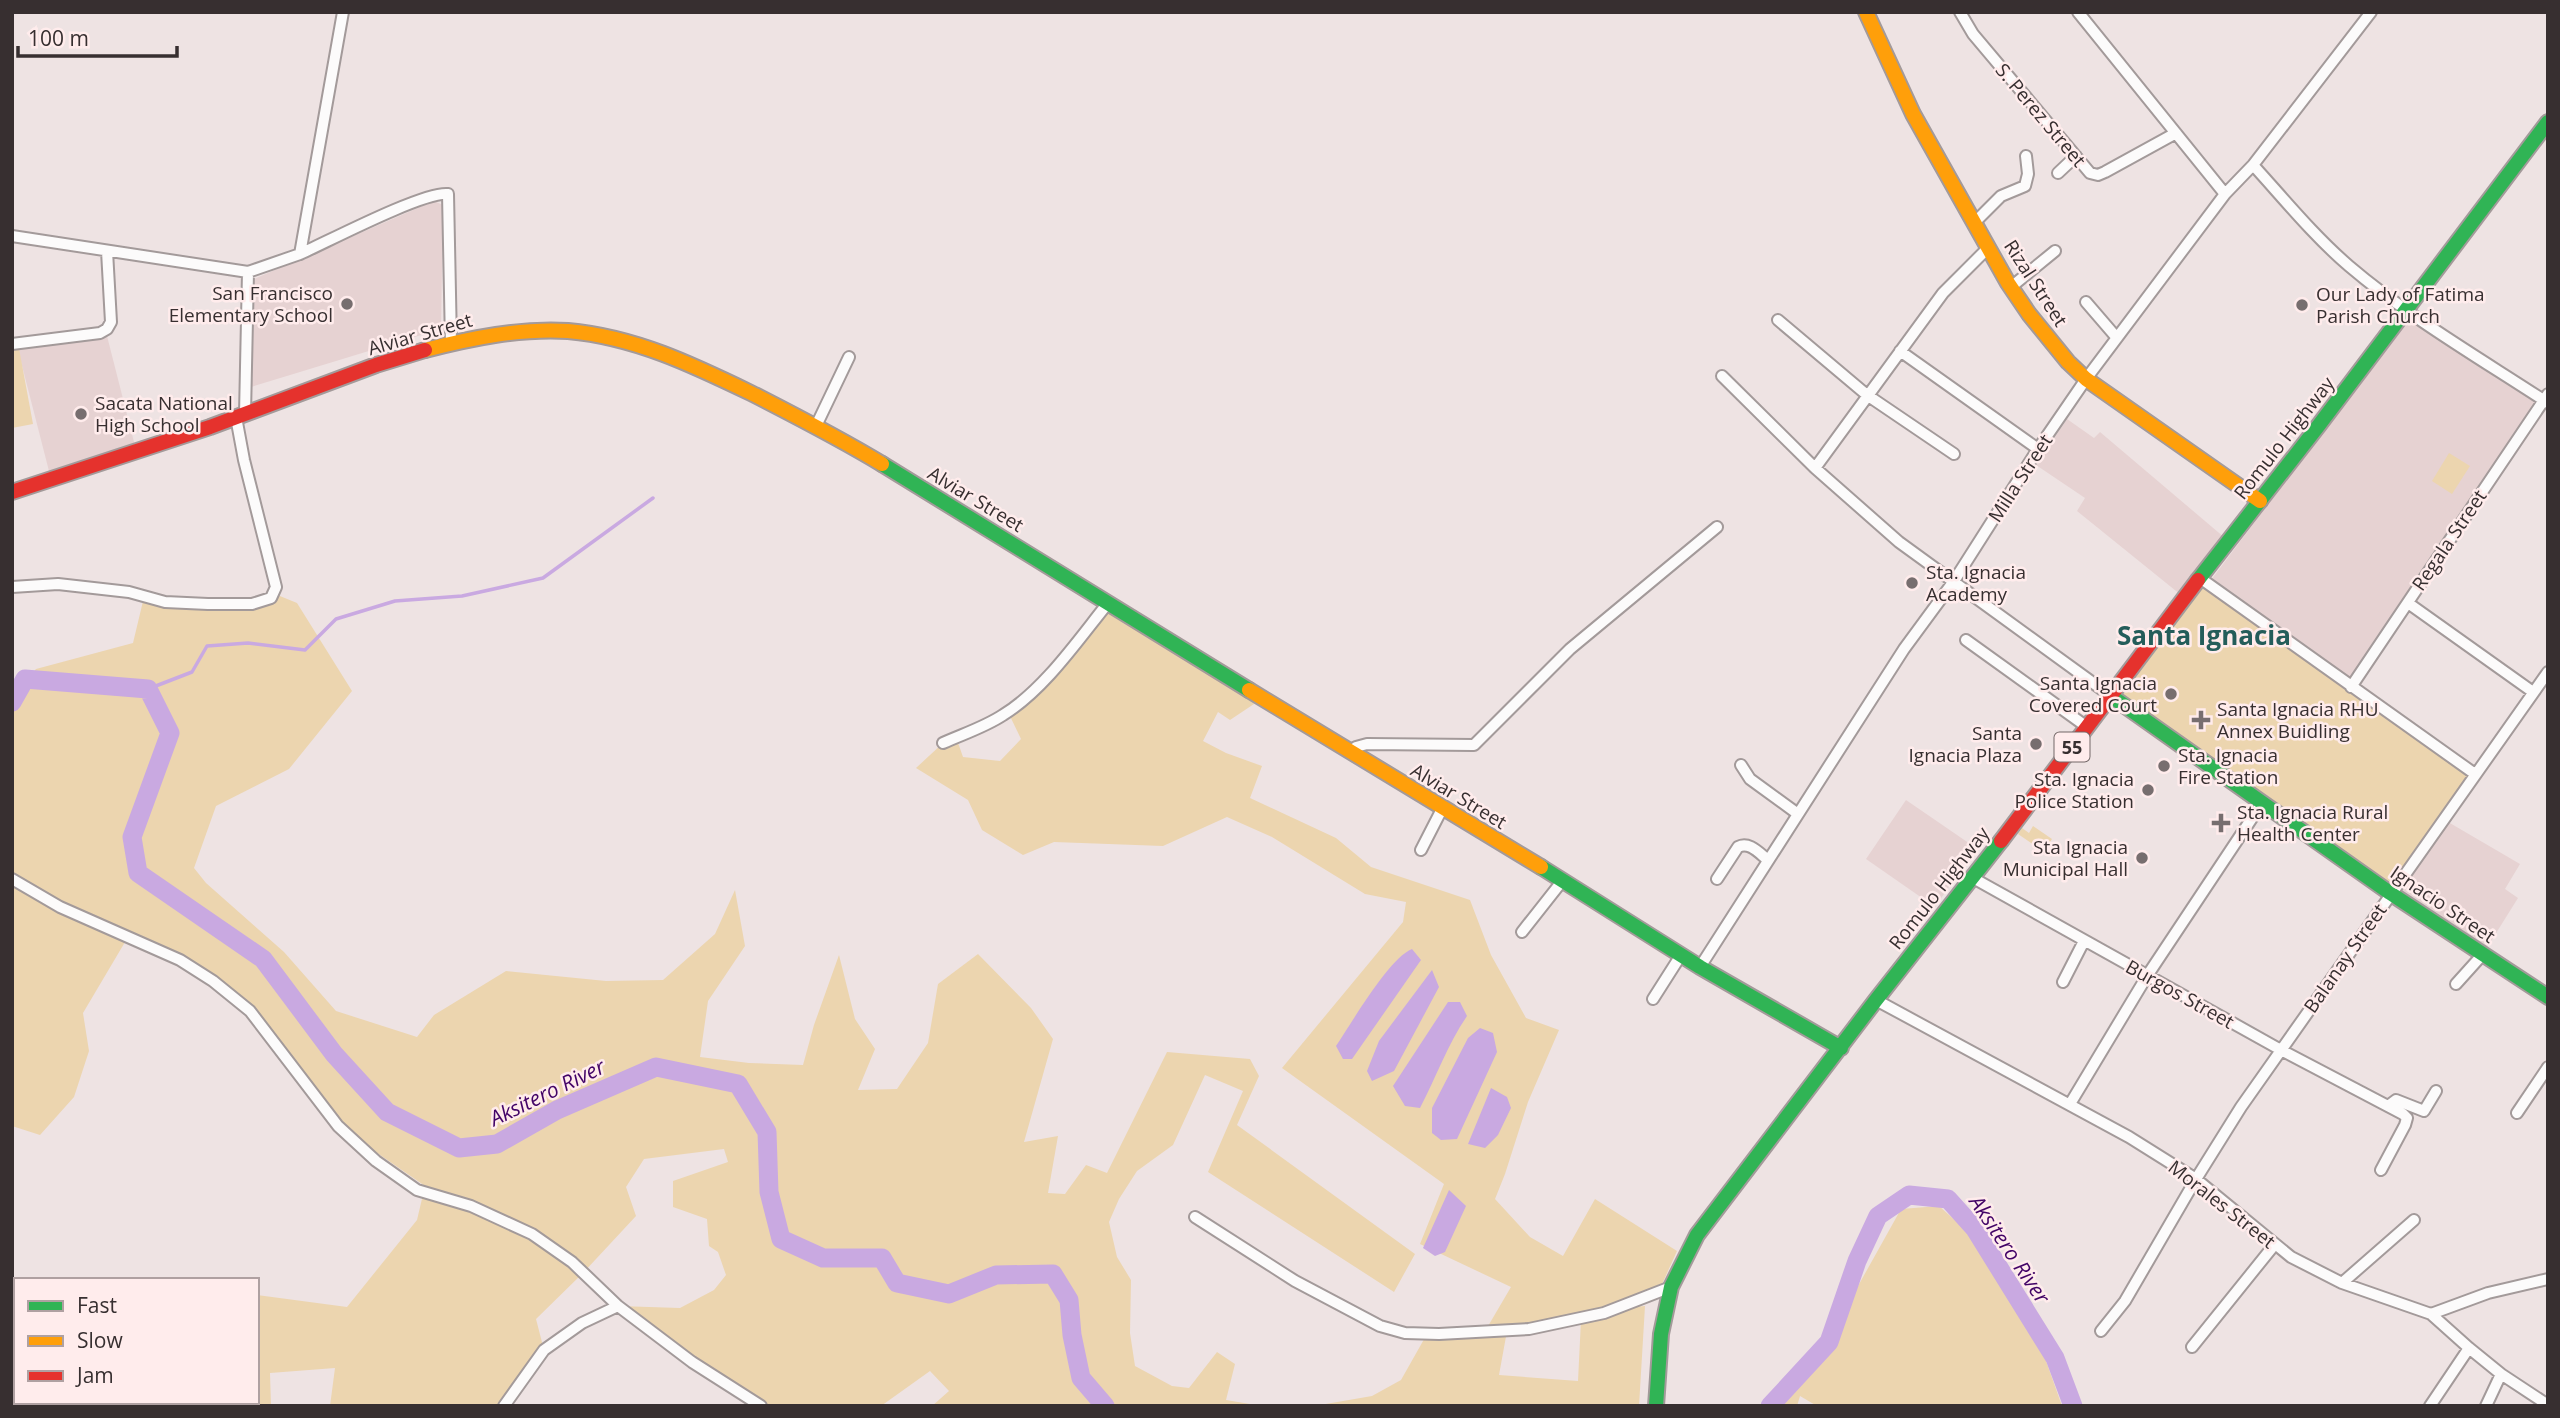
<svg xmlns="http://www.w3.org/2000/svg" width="2560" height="1418" font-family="'Open Sans',sans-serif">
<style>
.built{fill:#e6d2d2}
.green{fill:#ecd5af;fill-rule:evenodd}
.water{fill:#c9a9e1}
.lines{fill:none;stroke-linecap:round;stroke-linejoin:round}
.stream{stroke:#c9a9e1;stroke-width:3.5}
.river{stroke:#c9a9e1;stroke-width:19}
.street-casing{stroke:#a39a9a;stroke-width:14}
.fast-casing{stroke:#a39a9a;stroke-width:18}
.slow-casing{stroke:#a39a9a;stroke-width:18}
.jam-casing{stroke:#a39a9a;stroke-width:18}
.street{stroke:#fcfbfb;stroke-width:10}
.fast{stroke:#30b455;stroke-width:14}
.slow{stroke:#ff9f0a;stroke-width:14}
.jam{stroke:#e5322d;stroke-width:14}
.poi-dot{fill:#776e6f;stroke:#ffecec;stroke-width:2.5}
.labels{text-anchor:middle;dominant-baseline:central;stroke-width:5;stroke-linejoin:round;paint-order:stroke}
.shield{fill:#ffecec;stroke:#736868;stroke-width:2}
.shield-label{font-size:18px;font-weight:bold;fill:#372f30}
.street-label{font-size:19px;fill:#372f30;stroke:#ffecec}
.poi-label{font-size:19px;fill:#372f30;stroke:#ffecec;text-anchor:start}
.water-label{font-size:21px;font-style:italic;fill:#430467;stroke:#ffecec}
.district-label{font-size:26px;font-weight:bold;fill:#245d5a;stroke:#ffecec}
</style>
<rect width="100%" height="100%" fill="#eee3e3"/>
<path class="built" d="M 434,201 L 443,205 L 441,329 L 251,387 L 254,279 Z
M 2409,318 L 2536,403 L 2351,678 L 2211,580 Z
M 106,332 L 135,446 L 50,475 L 18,350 Z
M 2067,419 L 2094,438 L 2100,432 L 2225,538 L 2181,595 L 2077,511 L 2085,498 L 2036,465 Z
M 1906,800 L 1976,848 L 1935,907 L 1866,859 Z
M 2443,819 L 2520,864 L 2505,889 L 2518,898 L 2483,954 L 2390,893 Z"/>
<path class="green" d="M 18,343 L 33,424 L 12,428 L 12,344 Z
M 2449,453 L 2470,466 L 2452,494 L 2432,481 Z
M 2201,581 L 2473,774 L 2390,892 L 2113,695 Z
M 275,594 L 297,603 L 352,691 L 289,769 L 216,806 L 194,868 L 206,883 L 284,952 L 336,1011 L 417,1037 L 434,1015 L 506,971 L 606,981 L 663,980 L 715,934 L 735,890 L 745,946 L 708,1001 L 700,1057 L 749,1063 L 803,1065 L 814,1025 L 839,955 L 855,1019 L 875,1049 L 858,1090 L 897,1089 L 928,1043 L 938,984 L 978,954 L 1031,1008 L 1053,1039 L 1024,1142 L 1058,1136 L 1048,1193 L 1065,1194 L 1086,1165 L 1107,1173 L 1167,1052 L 1250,1059 L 1259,1076 L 1237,1125 L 1415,1254 L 1394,1292 L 1208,1172 L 1243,1091 L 1205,1075 L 1173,1145 L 1137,1171 L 1119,1199 L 1109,1222 L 1117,1257 L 1131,1280 L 1130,1333 L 1135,1366 L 1172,1386 L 1189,1388 L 1217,1352 L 1235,1364 L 1226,1400 L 1262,1406 L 932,1406 L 949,1391 L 930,1371 L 881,1406 L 763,1406 L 618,1306 L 680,1308 L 714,1290 L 726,1275 L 718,1252 L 709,1246 L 707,1219 L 673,1207 L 673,1181 L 728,1162 L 724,1149 L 644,1159 L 626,1187 L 636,1216 L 583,1273 L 536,1319 L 544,1350 L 507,1406 L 330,1406 L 335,1368 L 270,1373 L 271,1406 L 213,1406 L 212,1402 L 257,1402 L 257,1295 L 347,1307 L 417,1220 L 425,1186 L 338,1126 L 250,1011 L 180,960 L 128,937 L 83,1013 L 89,1051 L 74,1097 L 40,1135 L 12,1126 L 12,695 L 36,669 L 133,643 L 144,597 L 252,604 Z
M 1108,603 L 1263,698 L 1230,720 L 1218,712 L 1203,741 L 1226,753 L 1262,766 L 1250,798 L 1336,838 L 1371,867 L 1470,900 L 1491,955 L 1526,1018 L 1559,1030 L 1528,1102 L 1505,1174 L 1495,1199 L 1530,1237 L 1563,1256 L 1595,1199 L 1677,1251 L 1658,1293 L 1622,1308 L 1645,1306 L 1639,1406 L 1314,1406 L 1372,1396 L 1401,1380 L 1427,1334 L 1484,1333 L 1511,1287 L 1420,1244 L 1444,1184 L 1282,1068 L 1403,922 L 1406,902 L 1365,894 L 1272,837 L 1227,817 L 1163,846 L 1054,842 L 1023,855 L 982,830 L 968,800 L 916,768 L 943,743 L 956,737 L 963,757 L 1000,761 L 1021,739 L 1008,712 ZM 1581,1320 L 1578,1381 L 1499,1375 L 1507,1331 Z
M 2033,826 L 2052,839 L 2044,852 L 2018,834 L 2022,828 L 2029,833 Z
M 1939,1206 L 1967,1231 L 2045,1358 L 2062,1406 L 1817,1406 L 1800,1396 L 1797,1406 L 1770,1406 L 1824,1347 L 1901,1209 Z
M 83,1402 L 171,1402 L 189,1406 L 83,1406 Z"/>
<path class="water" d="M 1412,949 L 1421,960 L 1352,1059 L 1343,1059 L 1336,1046 C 1351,1024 1389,958 1412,949 Z
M 1432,970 L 1439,987 L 1394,1071 L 1372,1081 L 1367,1071 L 1379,1041 Z
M 1448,1002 L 1460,1002 L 1467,1016 C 1447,1045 1436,1078 1420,1108 L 1405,1106 L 1393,1086 Z
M 1480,1028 L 1493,1033 L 1497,1052 L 1457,1139 L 1441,1140 L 1432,1133 L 1432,1108 L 1468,1038 Z
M 1491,1088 L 1507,1097 L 1511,1108 L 1498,1135 L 1485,1148 L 1468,1144 Z
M 1449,1190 L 1466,1206 L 1445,1252 L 1435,1256 L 1423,1248 Z"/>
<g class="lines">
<path class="stream" d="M 148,689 L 192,672 L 207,646 L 248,643 L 305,650 L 336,619 L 395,601 L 462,596 L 543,578 L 653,498"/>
<path class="river" d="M 12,702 L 25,679 L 148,689 L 170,733 L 132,837 L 138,873 L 263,959 L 334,1054 L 387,1112 L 459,1148 L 497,1144 L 557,1110 L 656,1067 L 738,1084 L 767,1132 L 769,1192 L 781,1239 L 823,1258 L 882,1258 L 897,1283 L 949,1294 L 996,1275 L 1053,1274 L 1069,1300 L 1072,1335 L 1081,1378 L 1105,1406
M 1770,1406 L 1829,1342 L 1857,1261 L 1878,1216 L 1909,1195 L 1948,1199 L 1975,1229 L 2055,1358 L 2073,1406"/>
<defs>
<path id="street" d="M 1960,12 L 1973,34 L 2090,173 L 2098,175 L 2105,172 L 2176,133
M 2078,12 L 2225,194
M 2253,165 C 2284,199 2314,236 2349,266 C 2410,318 2481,359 2548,403
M 2058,173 L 2076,156
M 1975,222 L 2001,196 L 2025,186 L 2028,174 L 2026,156
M 12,236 L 248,272 L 245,414
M 300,254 C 327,242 424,191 448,194 L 451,343
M 248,272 L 300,254 L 343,12
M 2011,287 L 2055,251
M 2086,302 L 2117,338
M 1778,320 L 1867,395 L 1954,454
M 12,344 L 100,333 L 107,329 L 111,322 L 107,251
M 1900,351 L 2038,449
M 1722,376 L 1815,468 L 1943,293 L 1989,247
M 816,426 L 849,357
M 1815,468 L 1899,542 L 2111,696
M 2200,578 L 2475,774
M 12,587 L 58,584 L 129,592 L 165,602 L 208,604 L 252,604 L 271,598 L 276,587 L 244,460 L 236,417
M 2408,603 L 2533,692
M 1966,640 L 2087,727
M 2351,687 L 2548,394
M 943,743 C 963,734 985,727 1003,715 C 1044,690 1078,640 1108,603
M 1349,752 L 1356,747 L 1367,744 L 1474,745 L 1570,649 L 1717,527
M 1741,765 L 1750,779 L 1798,814
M 1421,850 L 1442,809
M 1973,878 L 2281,1050 L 2403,1114 L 2407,1118 L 2405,1125 L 2381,1170
M 12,879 L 60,907 L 180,960 L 213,981 L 250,1011 L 338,1126 L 376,1161 L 417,1190 L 471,1206 L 532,1234 L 572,1262 L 618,1306 L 692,1362 L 761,1406
M 1717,879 L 1738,847 C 1749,841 1759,853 1768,860
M 1522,932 L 1563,880
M 1700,967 L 1904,649 L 1954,581 L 2038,449 L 2086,379 L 2225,194 L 2253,165 L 2371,12
M 2063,982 L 2084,941
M 2456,984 L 2483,954
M 1653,999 L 1681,955
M 1876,1000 L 2129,1137 L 2196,1179 L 2291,1257 L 2342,1283 L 2431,1314 L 2488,1293 L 2548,1279
M 2070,1104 L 2147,976 L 2262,803
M 2388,1106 L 2396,1100 L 2424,1111 L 2436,1091
M 2517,1113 L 2548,1067
M 1195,1217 L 1295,1281 L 1380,1326 L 1405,1333 L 1439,1334 L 1529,1329 L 1604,1313 L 1671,1287
M 2342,1283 L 2414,1220
M 2431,1314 L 2469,1348 L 2501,1374 L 2486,1406
M 2101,1331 L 2125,1301 L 2196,1179 L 2241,1107 L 2548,672
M 2192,1347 L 2275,1244
M 2501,1374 L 2548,1405
M 504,1406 L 544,1350 L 582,1323 L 618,1306
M 2430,1406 L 2469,1348"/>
<path id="fast" d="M 882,464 L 1249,690
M 2198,580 L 2319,425 L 2548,122
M 2111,696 L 2390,893 L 2548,997
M 1541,867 L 1700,967 L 1841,1048
M 1656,1406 L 1661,1334 L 1671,1287 L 1697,1235 L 1876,1000 L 2001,841"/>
<path id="slow" d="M 1866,12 L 1913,114 L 2008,283 L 2029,314 L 2068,362 L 2086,379 L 2260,501
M 425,350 C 472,338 520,328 568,331 C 636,337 695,366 755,395 C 798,417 841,439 882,464
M 1249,690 L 1541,867"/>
<path id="jam" d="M 12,492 L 210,427 L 376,365 L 425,350
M 2001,841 L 2198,580"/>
</defs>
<use href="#street" class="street-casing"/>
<use href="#fast" class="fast-casing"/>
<use href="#slow" class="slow-casing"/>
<use href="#jam" class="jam-casing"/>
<use href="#street" class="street"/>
<use href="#fast" class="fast"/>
<use href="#slow" class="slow"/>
<use href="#jam" class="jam"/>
</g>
<g class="poi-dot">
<circle cx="347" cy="304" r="7"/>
<circle cx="2302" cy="305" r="7"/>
<circle cx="81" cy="414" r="7"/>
<circle cx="1912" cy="583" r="7"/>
<circle cx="2171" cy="694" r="7"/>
<path d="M2197.5 709.5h7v7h7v7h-7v7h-7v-7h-7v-7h7z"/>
<circle cx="2036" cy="744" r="7"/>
<circle cx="2164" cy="766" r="7"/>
<circle cx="2148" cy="790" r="7"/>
<path d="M2217.5 812.5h7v7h7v7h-7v7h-7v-7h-7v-7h7z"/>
<circle cx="2142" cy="858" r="7"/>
</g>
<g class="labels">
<rect class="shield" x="2054.5" y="732.5" width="35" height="29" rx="5"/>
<g class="shield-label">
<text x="2072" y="747">55</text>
</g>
<g class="street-label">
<text transform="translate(2041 115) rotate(50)">S. Perez Street</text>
<text transform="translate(2036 283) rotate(57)">Rizal Street</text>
<text transform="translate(420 334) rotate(-16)">Alviar Street</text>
<text transform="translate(2284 438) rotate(-52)">Romulo Highway</text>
<text transform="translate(2020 478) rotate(-57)">Milla Street</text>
<text transform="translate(976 499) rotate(31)">Alviar Street</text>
<text transform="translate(2449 540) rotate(-56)">Regala Street</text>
<text transform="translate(1459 796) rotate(31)">Alviar Street</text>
<text transform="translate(1939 888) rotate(-52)">Romulo Highway</text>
<text transform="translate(2443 904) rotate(34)">Ignacio Street</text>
<text transform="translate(2345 958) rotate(-55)">Balanay Street</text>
<text transform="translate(2180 994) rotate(29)">Burgos Street</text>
<text transform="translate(2222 1204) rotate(38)">Morales Street</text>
</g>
<g class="poi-label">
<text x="333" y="293" text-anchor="end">San Francisco<tspan x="333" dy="22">Elementary School</tspan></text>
<text x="2316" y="294">Our Lady of Fatima<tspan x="2316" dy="22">Parish Church</tspan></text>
<text x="95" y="403">Sacata National<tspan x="95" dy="22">High School</tspan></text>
<text x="1926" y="572">Sta. Ignacia<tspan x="1926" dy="22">Academy</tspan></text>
<text x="2157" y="683" text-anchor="end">Santa Ignacia<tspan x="2157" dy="22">Covered Court</tspan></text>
<text x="2217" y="709">Santa Ignacia RHU<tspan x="2217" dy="22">Annex Buidling</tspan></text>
<text x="2022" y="733" text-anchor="end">Santa<tspan x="2022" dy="22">Ignacia Plaza</tspan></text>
<text x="2178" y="755">Sta. Ignacia<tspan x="2178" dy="22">Fire Station</tspan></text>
<text x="2134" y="779" text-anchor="end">Sta. Ignacia<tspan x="2134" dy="22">Police Station</tspan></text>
<text x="2237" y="812">Sta. Ignacia Rural<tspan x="2237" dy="22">Health Center</tspan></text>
<text x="2128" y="847" text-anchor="end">Sta Ignacia<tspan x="2128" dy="22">Municipal Hall</tspan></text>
</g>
<g class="water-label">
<text transform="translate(547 1092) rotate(-26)">Aksitero River</text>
<text transform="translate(2010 1249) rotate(56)">Aksitero River</text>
</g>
<g class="district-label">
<text x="2204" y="635">Santa Ignacia</text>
</g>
</g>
<rect width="2560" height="1418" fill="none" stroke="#372f30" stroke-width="28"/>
<rect x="14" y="1278" width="245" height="126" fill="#ffecec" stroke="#afa0a1" stroke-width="2"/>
<rect x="28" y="1301" width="35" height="10" fill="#30b455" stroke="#afa0a1" stroke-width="2"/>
<text x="77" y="1313" font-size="21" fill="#372f30">Fast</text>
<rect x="28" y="1336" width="35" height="10" fill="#ff9f0a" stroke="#afa0a1" stroke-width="2"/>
<text x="77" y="1348" font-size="21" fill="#372f30">Slow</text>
<rect x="28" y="1371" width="35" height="10" fill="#e5322d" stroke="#afa0a1" stroke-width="2"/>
<text x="77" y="1383" font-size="21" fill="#372f30">Jam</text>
<path d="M18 46v10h159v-10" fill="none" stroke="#372f30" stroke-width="3.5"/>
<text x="28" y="46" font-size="21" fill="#372f30" stroke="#ffecec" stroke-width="5" paint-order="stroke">100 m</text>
</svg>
